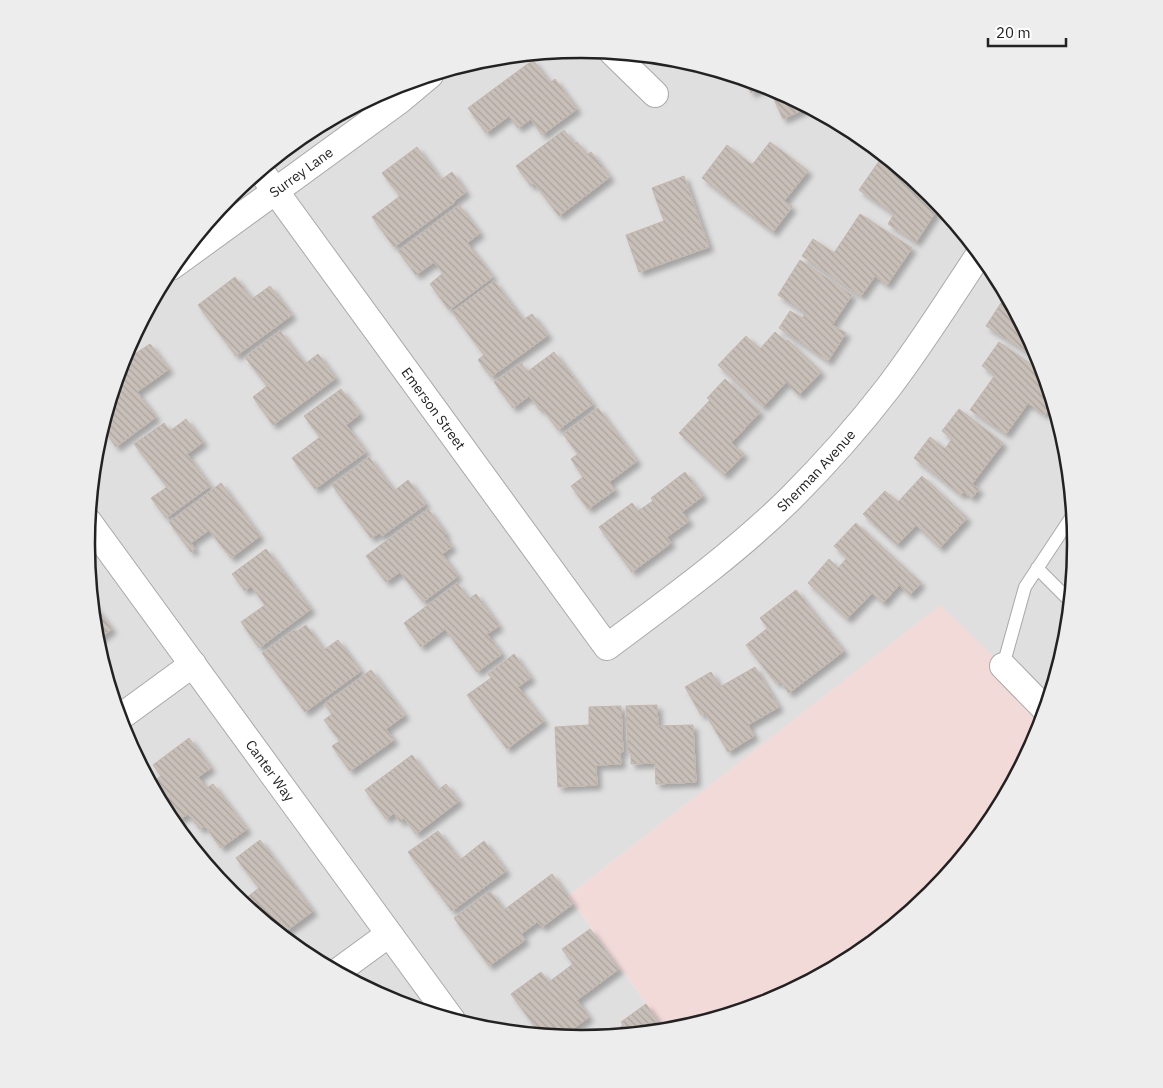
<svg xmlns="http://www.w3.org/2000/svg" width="1163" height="1088" font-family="'IBM Plex Sans',sans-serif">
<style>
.residential{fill:#e0dfdf}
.commercial{fill:#f2dad9}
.building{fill:url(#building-back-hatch);stroke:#c4b6ab;filter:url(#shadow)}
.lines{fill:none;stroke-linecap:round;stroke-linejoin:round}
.service-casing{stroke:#a9a9a9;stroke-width:14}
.minor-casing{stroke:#a9a9a9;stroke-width:28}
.service{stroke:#fff;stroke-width:12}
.minor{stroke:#fff;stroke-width:26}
.labels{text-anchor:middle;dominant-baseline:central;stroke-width:4.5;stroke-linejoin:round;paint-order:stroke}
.street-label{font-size:14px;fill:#222;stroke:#fff}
.rim{fill:none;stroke:#222;stroke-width:2.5}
</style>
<defs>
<pattern id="building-back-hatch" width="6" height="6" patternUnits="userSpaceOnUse" patternTransform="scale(1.25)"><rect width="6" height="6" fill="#c7bfb8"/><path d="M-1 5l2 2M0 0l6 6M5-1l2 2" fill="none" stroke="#aba49e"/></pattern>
<filter id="shadow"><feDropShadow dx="4.5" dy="4.5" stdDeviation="2.5" flood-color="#0004"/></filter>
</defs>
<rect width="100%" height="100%" fill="#f2efe9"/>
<path class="residential" d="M 582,49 L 678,58 L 771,87 L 857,132 L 932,194 L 993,269 L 1039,355 L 1067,448 L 1077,544 L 1067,641 L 1047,708 L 940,606 L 568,896 L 666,1031 L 581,1039 L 485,1030 L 392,1001 L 306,956 L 231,894 L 170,819 L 124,733 L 96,640 L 86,544 L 96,447 L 124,354 L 170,269 L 232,194 L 307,132 L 392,86 L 485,58 Z"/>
<path class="commercial" d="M 940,605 L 1047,708 L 1039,734 L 993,819 L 931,894 L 856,956 L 771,1002 L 678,1030 L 666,1031 L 568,896 Z"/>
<path class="building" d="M 533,60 L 550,83 L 555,79 L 577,109 L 542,135 L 531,119 L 518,128 L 509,116 L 486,133 L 468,108 Z
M 744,78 L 767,85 L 751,93 Z
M 783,93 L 809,107 L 783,119 L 773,97 Z
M 564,130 L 575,144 L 577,142 L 587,155 L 591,152 L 610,177 L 559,216 L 534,183 L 531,186 L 516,166 Z
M 770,142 L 808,171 L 784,201 L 792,207 L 773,232 L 702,178 L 727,145 L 752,165 Z
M 417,147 L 441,180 L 452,172 L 466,192 L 454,201 L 455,202 L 394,247 L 372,217 L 400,196 L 382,173 Z
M 884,154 L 936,198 L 931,206 L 937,210 L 916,242 L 888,224 L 894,214 L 859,190 Z
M 684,176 L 709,247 L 639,272 L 626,235 L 664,221 L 652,188 Z
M 459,205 L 480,233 L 467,243 L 493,277 L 449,310 L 430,284 L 443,273 L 434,262 L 416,275 L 398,251 Z
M 860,214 L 912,248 L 887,285 L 875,276 L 861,296 L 802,256 L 813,239 L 834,253 Z
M 800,260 L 852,295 L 832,325 L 846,333 L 828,361 L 779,328 L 790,311 L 802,318 L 806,313 L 778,295 Z
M 235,277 L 252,299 L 270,286 L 292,315 L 236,356 L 198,305 Z
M 494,281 L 523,320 L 532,314 L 548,335 L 491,377 L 478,360 L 484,355 L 452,312 Z
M 1003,300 L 1014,307 L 1041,361 L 986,326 Z
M 280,331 L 305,364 L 318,354 L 336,378 L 273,425 L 253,397 L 267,386 L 245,357 Z
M 775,332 L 786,342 L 788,340 L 821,372 L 799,395 L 786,382 L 763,407 L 718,365 L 746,336 L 760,349 Z
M 999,342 L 1045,374 L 1054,403 L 1045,415 L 1028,403 L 1006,434 L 970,410 L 995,375 L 982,366 Z
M 150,344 L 169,369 L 137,392 L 156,417 L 116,447 L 102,427 L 121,363 Z
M 554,352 L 593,404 L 558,430 L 542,408 L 540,410 L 529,396 L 513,408 L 494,382 L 521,363 L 527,372 Z
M 725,379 L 760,412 L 731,443 L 744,454 L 724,475 L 679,433 L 710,400 L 707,398 Z
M 341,389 L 360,414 L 346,425 L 366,452 L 315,489 L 292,458 L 320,437 L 304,416 Z
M 598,408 L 637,461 L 609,482 L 615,490 L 588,509 L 571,486 L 583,477 L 571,459 L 578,454 L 563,434 Z
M 959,409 L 1003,443 L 972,484 L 979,489 L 972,498 L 964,492 L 961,495 L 914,458 L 930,437 L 945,449 L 952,439 L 942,431 Z
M 186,419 L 203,442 L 187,454 L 210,486 L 166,518 L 151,498 L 167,487 L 134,444 L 164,423 L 170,431 Z
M 369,457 L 394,491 L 408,480 L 426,504 L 382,536 L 379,533 L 371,538 L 332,485 Z
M 685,472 L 703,496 L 682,512 L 689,521 L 667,537 L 671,543 L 632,572 L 599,527 L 632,503 L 638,511 L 653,501 L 651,498 Z
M 922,476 L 967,518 L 940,548 L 916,525 L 897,545 L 863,514 L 885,491 L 898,502 Z
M 221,483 L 260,536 L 231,558 L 209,530 L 191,543 L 195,549 L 191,552 L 169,522 Z
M 428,509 L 446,534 L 444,536 L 452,547 L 442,554 L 458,576 L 423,602 L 400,572 L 386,582 L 366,556 Z
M 856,523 L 921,583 L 910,595 L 899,585 L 883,603 L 872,593 L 847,619 L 808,583 L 829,559 L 838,568 L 847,558 L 834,546 Z
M 1075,529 L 1077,544 L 1076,551 L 1066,544 Z
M 266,549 L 311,609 L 259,648 L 241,622 L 265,605 L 251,586 L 245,591 L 232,574 Z
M 1074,575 L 1072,592 L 1064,584 Z
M 457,583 L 469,599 L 476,594 L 499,626 L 487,634 L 502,654 L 477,672 L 445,629 L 421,647 L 404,623 Z
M 796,590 L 844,651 L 789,693 L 780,681 L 776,683 L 746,645 L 768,628 L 760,618 Z
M 92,603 L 112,629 L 96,641 L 96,640 Z
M 306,625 L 324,650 L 338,640 L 361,671 L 305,712 L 262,653 L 294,630 L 296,632 Z
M 514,654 L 531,678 L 518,687 L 544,721 L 507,749 L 467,695 L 491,678 L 488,674 Z
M 755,667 L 779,707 L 748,725 L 754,736 L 728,752 L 705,713 L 701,715 L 685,687 L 711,672 L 720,687 Z
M 371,670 L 405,715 L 386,729 L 394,740 L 350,771 L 332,746 L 340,741 L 324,720 L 332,714 L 324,704 Z
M 657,705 L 658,726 L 693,725 L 696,782 L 656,784 L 655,763 L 631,764 L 631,752 L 628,753 L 626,706 Z
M 621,706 L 623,752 L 620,752 L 621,764 L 596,765 L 597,785 L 558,787 L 555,727 L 589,725 L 589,707 Z
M 189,738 L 211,768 L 198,777 L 207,788 L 213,784 L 247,829 L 221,848 L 205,826 L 200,829 L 188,814 L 179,820 L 151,783 L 161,776 L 153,765 Z
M 412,755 L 438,790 L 446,784 L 459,801 L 416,834 L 404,818 L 400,822 L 394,813 L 386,819 L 365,790 Z
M 438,831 L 460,860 L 484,841 L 506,871 L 452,911 L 408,852 Z
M 260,840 L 313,911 L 281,935 L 241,902 L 259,888 L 236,858 Z
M 552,874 L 573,904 L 542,927 L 537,922 L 521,934 L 525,940 L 489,966 L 454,918 L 490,891 L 504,910 Z
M 590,929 L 619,969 L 577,1000 L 589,1017 L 562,1037 L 541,1035 L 511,994 L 541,972 L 549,982 L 573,964 L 562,949 Z
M 646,1004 L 665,1031 L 607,1037 L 623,1025 L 621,1022 Z"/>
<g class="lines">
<defs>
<path id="service" d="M 1037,568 L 1071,602
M 1003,666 L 1025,587 L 1074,513"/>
<g id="minor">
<path d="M 612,52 L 655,94"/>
<path id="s1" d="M 260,170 L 607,647 C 670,600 734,554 790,499 C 825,464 858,427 888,388 C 921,345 950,298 980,253"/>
<path id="s2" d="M 171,267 L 399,101 L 430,75"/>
<path id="s3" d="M 88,521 L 452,1020"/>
<path d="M 1003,666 L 1046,710"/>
<path d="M 119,718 L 193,664"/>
<path d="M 337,972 L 389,934"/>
</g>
</defs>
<use href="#service" class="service-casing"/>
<use href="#minor" class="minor-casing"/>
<use href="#service" class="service"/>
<use href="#minor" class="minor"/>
</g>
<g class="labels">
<g class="street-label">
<text stroke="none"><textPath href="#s2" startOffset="161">Surrey Lane</textPath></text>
<text stroke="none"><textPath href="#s1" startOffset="295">Emerson Street</textPath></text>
<text stroke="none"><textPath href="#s1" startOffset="864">Sherman Avenue</textPath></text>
<text stroke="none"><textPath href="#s3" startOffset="309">Canter Way</textPath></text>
</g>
</g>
<path d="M0 0H1163V1088H0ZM95 544a486 486 0 1 1 972 0a486 486 0 1 1-972 0Z" fill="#ededed" fill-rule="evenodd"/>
<path class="rim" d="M95 544a486 486 0 1 1 972 0a486 486 0 1 1-972 0Z"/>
<path d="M988 38v8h78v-8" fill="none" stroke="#222222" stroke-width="2.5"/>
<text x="996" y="38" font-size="15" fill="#222222" stroke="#ffffff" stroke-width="4" paint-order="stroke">20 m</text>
</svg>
